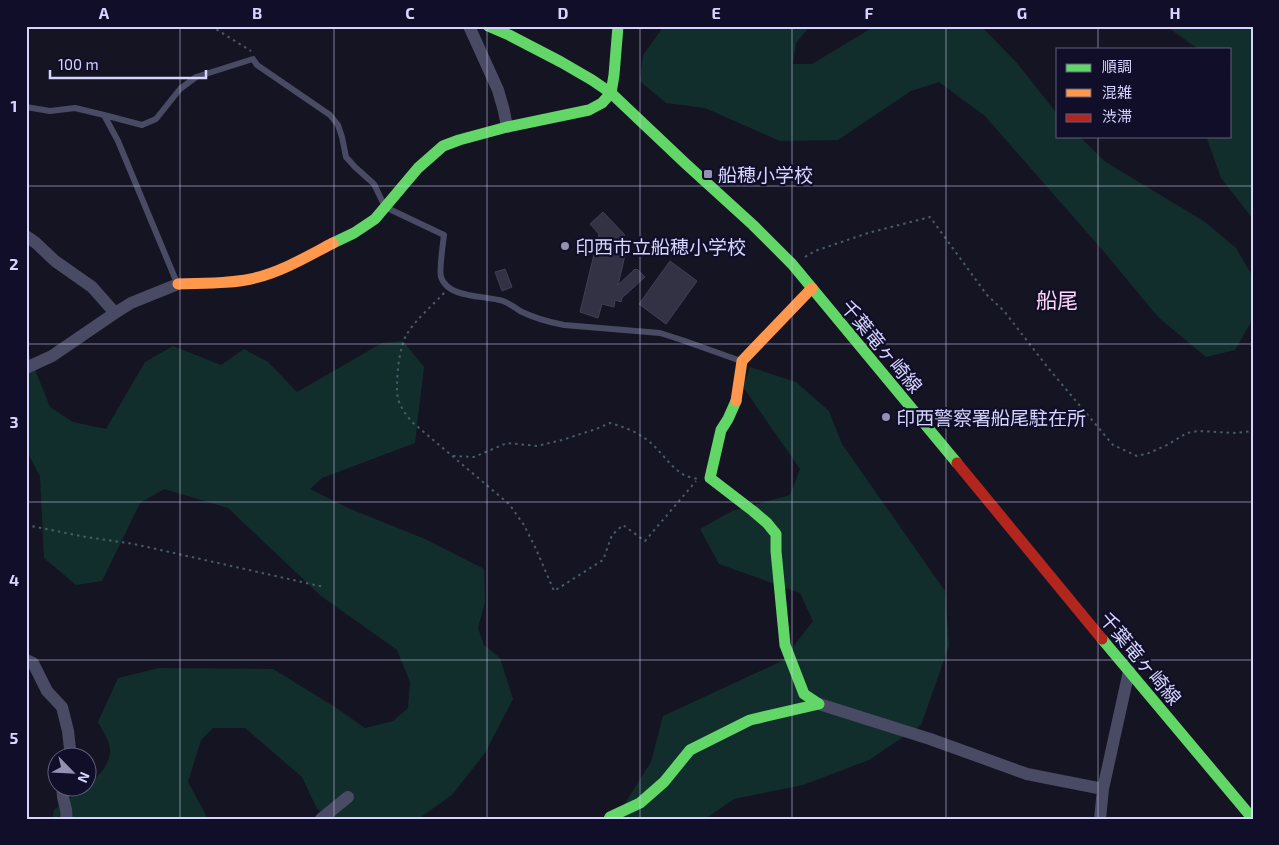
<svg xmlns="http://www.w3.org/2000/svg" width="1279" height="845" font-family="'Exo 2','Noto Sans JP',sans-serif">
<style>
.green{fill:#122e2c}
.building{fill:#333244;stroke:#403f56}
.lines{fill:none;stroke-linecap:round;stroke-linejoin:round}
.path{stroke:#485b68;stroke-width:2;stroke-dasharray:2.5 4;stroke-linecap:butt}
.lane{stroke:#494a63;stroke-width:6}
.street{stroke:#494a63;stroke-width:12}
.fast{stroke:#63d668;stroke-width:11}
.slow{stroke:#ff974d;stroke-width:11}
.jam{stroke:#b3261e;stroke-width:11}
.grid{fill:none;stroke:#d5d5ff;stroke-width:1;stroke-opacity:0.55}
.poi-dot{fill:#9291b2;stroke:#100e28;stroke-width:2}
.labels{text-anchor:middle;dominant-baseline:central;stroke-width:4.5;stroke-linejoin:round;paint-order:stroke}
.poi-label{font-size:19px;fill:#d5d5ff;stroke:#100e28;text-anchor:start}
.street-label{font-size:19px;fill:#d5d5ff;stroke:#100e28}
.quarter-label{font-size:21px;fill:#ffd7f5;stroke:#100e28}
.neatline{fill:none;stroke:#d5d5ff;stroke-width:2}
.grid-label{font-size:16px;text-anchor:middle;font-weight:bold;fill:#d5d5ff}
</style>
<rect width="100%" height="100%" fill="#151422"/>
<path class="green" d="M 664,26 L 810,26 L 796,43 L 793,64 L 812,64 L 875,26 L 981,26 L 1017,63 L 1058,115 L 1058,136 L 1079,136 L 1104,161 L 1205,222 L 1236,248 L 1253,277 L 1253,308 L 1250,324 L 1235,350 L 1206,357 L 1158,317 L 1105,253 L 985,116 L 939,82 L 911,91 L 838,140 L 780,141 L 705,108 L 666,103 L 640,81 L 643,55 Z
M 1166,26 L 1253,26 L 1253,219 L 1221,178 L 1206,136 L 1230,136 L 1230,75 L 1232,72 L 1230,70 L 1230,49 L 1198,49 Z
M 26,339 L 30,357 L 50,407 L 73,422 L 106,429 L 145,362 L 173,346 L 221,365 L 244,349 L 268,362 L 297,392 L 382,343 L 403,341 L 424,367 L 415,443 L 322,478 L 310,489 L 348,508 L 425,539 L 484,569 L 485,602 L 478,628 L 484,645 L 500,658 L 513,699 L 485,753 L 452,795 L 418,819 L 333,819 L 317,809 L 302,777 L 245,728 L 213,728 L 201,740 L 188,782 L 208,819 L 52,819 L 54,810 L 84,788 L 88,788 L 88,784 C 100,775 114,761 109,744 C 107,737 102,729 98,722 L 118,678 L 159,668 L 273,669 L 335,707 L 365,728 L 393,721 L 408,708 L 410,682 L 397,650 L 321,596 L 228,508 L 164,489 L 140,503 L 102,581 L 76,585 L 44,558 L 40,476 L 26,450 Z
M 750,367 L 796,382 L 829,411 L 842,444 L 945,591 L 949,646 L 921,725 L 869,760 L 803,785 L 734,799 L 705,819 L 615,819 L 651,762 L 663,716 L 782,661 L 813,621 L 800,593 L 719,564 L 700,529 L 732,511 L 790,495 L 800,469 L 743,387 Z"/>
<path class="building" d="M 603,212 L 625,235 L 616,244 L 627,247 L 618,285 L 635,269 L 636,270 L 637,269 L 645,277 L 622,298 L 621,302 L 615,300 L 614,307 L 602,304 L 598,318 L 580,312 L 599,234 L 590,224 Z
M 670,261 L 697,281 L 666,324 L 639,304 Z
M 505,269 L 512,287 L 502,291 L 495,272 Z"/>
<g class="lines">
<path class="path" d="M 211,26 L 251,51
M 805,257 L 815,251 L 868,233 L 930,217 L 987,295 L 1004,311 L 1049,369 L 1113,445 L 1137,456 L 1149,453 L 1167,445 L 1187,433 L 1198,431 L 1236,433 L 1253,431
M 444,293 C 432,306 416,319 407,334 C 399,346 395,384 398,399 C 401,408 406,415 412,422 L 509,504 L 524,525 L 536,549 L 554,591 L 603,560 L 612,535 L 623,525 L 645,541 L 696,481
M 453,456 L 474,457 L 507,443 L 537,446 L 562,440 L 596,429 L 610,423 C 625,427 640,433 652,444 C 663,454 672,469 686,476 C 689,477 694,478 697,479
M 26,525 L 86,537 L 134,544 L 324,587"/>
<path class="lane" d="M 26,107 L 50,111 L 75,108 L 104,115 L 118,141 L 177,283
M 104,115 L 142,125 L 156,119 L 180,89 L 196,77 L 253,59 L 257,65 L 330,115 L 338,125 L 342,137 L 346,157 L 355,167 L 374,184 L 385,207 L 444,235 C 443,243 439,271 441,277 C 448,299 485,295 503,301 C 509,303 514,307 520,311 C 534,318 548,322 564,325 L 660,333 L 682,340 L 741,361"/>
<path class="street" d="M 469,26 L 498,90 L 504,111 L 507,127
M 26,236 L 36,243 L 55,261 L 92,287 L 115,313
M 26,368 L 52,356 L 115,313 L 131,303 L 178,284
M 26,660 L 33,663 L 47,691 L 62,707 L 68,731 L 71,758
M 819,704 L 930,739 L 1027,774 L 1103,789
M 63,788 C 60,798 69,808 66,819
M 321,819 L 348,797
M 1100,819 L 1103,789 L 1129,671"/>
<path class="fast" d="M 488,26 L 509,35 L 561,62 L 592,80 L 611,93 L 686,164 L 753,225 L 792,264 L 957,463
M 611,93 L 614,75 L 618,26
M 333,243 L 354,233 L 375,219 L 418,168 L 443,146 L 459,140 L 507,127 L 589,110 L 602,103 L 611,93
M 1102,639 L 1253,819
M 609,819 L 610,817 L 640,803 L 664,782 L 690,750 L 750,720 L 819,704 L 804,694 L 785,645 L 776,551 L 776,534 L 767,523 L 753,511 L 710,478 L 721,430 L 728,419 L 736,401"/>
<path class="slow" d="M 178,284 C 203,283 231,284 255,278 C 283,271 308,256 333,243
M 736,401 L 742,361 L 812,288"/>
<path class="jam" d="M 957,463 L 1102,639"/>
</g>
<path class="grid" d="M 180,26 L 180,819M 334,26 L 334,819M 487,26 L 487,819M 640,26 L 640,819M 792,26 L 792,819M 946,26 L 946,819M 1098,26 L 1098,49M 1098,136 L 1098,819M 26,186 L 1253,186M 26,344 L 1253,344M 26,502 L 1253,502M 26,660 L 1253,660"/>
<g class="poi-dot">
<rect x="703" y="169" width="10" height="10" rx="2.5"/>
<circle cx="565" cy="246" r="5"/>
<circle cx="886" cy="417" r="5"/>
</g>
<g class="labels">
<g class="poi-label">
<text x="718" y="174">船穂小学校</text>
<text x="575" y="246">印西市立船穂小学校</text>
<text x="896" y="417">印西警察署船尾駐在所</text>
</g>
<g class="street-label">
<text transform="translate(882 346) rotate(50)">千葉竜ヶ崎線</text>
<text transform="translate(1141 658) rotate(50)">千葉竜ヶ崎線</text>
</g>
<g class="quarter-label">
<text x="1057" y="299">船尾</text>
</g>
</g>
<rect width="1279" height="845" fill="none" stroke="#100e28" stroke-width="55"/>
<rect x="1056" y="48" width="175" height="90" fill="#100e28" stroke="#5f5e7e"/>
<rect x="1066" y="64" width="25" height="8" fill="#63d668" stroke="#5f5e7e"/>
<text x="1102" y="72" font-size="15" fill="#d5d5ff">順調</text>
<rect x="1066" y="89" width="25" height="8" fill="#ff974d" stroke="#5f5e7e"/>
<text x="1102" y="98" font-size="15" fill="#d5d5ff">混雑</text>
<rect x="1066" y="114" width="25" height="8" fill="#b3261e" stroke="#5f5e7e"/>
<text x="1102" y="122" font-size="15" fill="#d5d5ff">渋滞</text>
<g transform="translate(72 772) rotate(114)"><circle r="24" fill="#100e28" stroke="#5f5e7e"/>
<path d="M0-4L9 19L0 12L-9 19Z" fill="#9291b2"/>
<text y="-8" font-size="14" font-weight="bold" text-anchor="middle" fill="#d5d5ff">N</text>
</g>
<path d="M50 70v8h156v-8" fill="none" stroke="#d5d5ff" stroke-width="2.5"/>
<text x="58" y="70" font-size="15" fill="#d5d5ff" stroke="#100e28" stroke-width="4" paint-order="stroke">100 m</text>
<rect x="28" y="28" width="1224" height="790" class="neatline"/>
<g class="grid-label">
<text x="104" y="19">A</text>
<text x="257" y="19">B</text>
<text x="410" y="19">C</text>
<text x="563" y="19">D</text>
<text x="716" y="19">E</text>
<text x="869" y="19">F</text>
<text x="1022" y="19">G</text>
<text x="1175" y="19">H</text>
<text x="14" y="112">1</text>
<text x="14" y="270">2</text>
<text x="14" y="428">3</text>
<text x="14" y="586">4</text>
<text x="14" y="744">5</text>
</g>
</svg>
